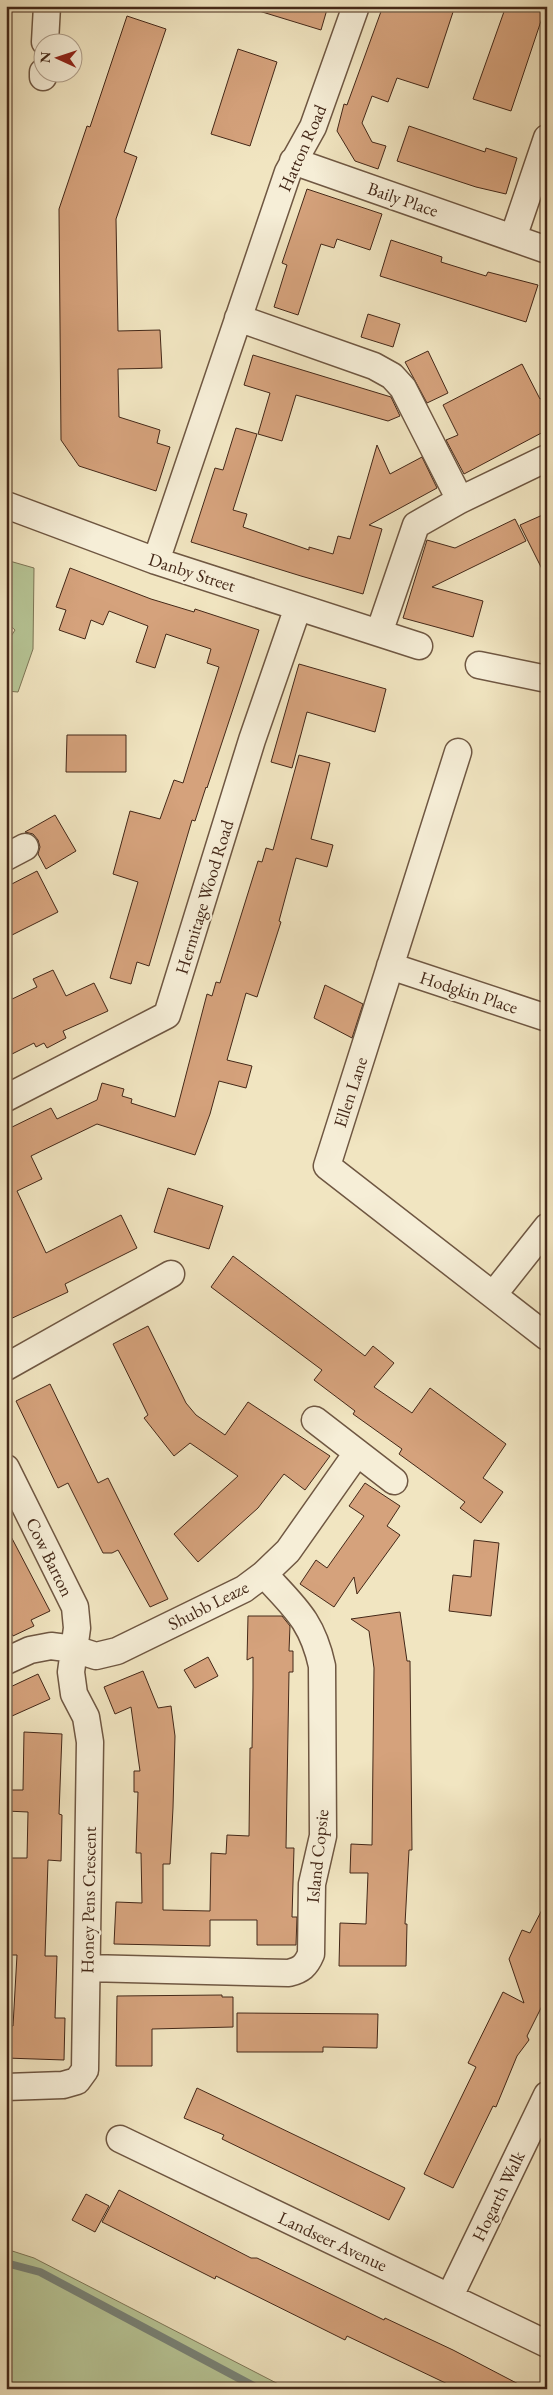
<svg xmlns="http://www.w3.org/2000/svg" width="553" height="2395" font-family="'EB Garamond',serif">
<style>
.green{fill:#b7c596;stroke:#7e7657}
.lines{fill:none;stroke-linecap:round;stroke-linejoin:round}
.stream{stroke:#788277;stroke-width:8}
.building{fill:#d5a27c;stroke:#442818}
.minor-casing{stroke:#6f5742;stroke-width:29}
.minor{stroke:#f6eed7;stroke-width:26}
.labels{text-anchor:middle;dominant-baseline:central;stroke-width:4.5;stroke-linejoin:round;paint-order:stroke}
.street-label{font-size:18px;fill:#442818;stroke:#f6eed7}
</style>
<rect width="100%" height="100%" fill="#f1e5c1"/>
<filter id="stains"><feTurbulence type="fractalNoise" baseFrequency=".004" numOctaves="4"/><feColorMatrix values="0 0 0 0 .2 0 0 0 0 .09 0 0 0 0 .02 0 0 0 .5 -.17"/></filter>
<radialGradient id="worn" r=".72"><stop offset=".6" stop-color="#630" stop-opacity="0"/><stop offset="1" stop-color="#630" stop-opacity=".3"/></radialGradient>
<path class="green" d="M 6,560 L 34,568 L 33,649 L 18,692 L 6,691 L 6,644 L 15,630 L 6,622 Z
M 6,2249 L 34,2258 L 288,2389 L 6,2389 Z"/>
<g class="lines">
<path class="stream" d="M 6,2263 L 40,2272 L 259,2389"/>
</g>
<path class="building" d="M 260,6 L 328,6 L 321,30 L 259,11 Z
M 383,6 L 455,6 L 428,88 L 397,78 L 388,102 L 372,96 L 362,123 L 372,142 L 386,146 L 378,169 L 355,161 L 337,131 L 344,104 L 347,105 Z
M 506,6 L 546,6 L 511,111 L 473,99 Z
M 127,16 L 166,29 L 124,152 L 137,157 L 116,219 L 118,331 L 160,330 L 162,368 L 118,369 L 119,417 L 160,430 L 157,443 L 170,447 L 156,491 L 79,466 L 61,440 L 59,209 L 87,126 L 90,127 Z
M 238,49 L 277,62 L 250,146 L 211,134 Z
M 409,126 L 485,152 L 486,148 L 517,158 L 506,194 L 476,187 L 397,161 Z
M 307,189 L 382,214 L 370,250 L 337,239 L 334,248 L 321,244 L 298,315 L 274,307 L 287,265 L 282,263 Z
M 391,240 L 442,257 L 441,262 L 486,276 L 488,272 L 538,285 L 526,322 L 380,276 Z
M 368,314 L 400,324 L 393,347 L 361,337 Z
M 428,351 L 448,393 L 427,403 L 405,362 Z
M 253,355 L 391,397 L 400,416 L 388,421 L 296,395 L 282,441 L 258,434 L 270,393 L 244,385 Z
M 522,364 L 540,399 L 547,396 L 547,430 L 464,474 L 446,440 L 458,435 L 443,405 Z
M 236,428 L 257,434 L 233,510 L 247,514 L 243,527 L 309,550 L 309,547 L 333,554 L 338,536 L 350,539 L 377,445 L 390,474 L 422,457 L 437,488 L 369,525 L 382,529 L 363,594 L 301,576 L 191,542 L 215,468 L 223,470 Z
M 547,513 L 547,579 L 520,525 Z
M 515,519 L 526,541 L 432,587 L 483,601 L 473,637 L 403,618 L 427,540 L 455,548 Z
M 70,568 L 151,599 L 194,612 L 195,609 L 259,630 L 207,788 L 206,787 L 195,821 L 192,820 L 149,966 L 137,962 L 131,984 L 110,978 L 138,882 L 113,874 L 130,811 L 160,819 L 174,780 L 183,783 L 219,667 L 207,663 L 211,649 L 166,634 L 155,668 L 136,662 L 148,626 L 109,611 L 103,625 L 91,620 L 85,639 L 59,630 L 66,610 L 56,607 Z
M 299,664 L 386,689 L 375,732 L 307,712 L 292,768 L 271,762 Z
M 67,735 L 126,735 L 126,772 L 66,772 Z
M 299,755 L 330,763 L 311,839 L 333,845 L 327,867 L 296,858 L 279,921 L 281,922 L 257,997 L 246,993 L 227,1060 L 252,1066 L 246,1088 L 219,1081 L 210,1114 L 195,1155 L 97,1124 L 31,1156 L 42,1179 L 17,1191 L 46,1253 L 121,1215 L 137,1248 L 65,1284 L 68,1292 L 6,1321 L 6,1130 L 51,1108 L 57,1119 L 97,1100 L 102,1083 L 124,1089 L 122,1096 L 132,1099 L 131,1103 L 175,1117 L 207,994 L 212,996 L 216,982 L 220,983 L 258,861 L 262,862 L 266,848 L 273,850 Z
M 55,815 L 76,851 L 46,869 L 38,854 L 40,847 L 38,840 L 33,834 L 25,832 Z
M 37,871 L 58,912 L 6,938 L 6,887 Z
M 53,970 L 66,996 L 94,983 L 108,1011 L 63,1031 L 66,1038 L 47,1048 L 44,1043 L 36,1047 L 34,1043 L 6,1057 L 6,1002 L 37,987 L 33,979 Z
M 325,985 L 363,1004 L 352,1038 L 314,1018 Z
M 168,1188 L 223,1206 L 209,1249 L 154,1232 Z
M 233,1256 L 365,1356 L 373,1346 L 394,1363 L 374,1387 L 412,1413 L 430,1388 L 506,1444 L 483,1478 L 503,1492 L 481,1523 L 460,1508 L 465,1502 L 399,1454 L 402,1449 L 353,1414 L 355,1411 L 314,1380 L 322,1370 L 211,1287 Z
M 148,1326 L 186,1403 L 196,1415 L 225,1435 L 248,1402 L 330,1456 L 305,1490 L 284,1474 L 258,1508 L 198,1562 L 174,1534 L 238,1476 L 190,1443 L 174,1456 L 144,1418 L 148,1415 L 113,1344 Z
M 50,1384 L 98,1483 L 108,1478 L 168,1599 L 150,1607 L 118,1550 L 112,1553 L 103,1553 L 68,1483 L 58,1488 L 16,1401 Z
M 365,1483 L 400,1506 L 387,1526 L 400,1535 L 357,1594 L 354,1577 L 334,1607 L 300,1584 L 316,1560 L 327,1568 L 364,1516 L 349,1506 Z
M 6,1527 L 50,1611 L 31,1620 L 34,1626 L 13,1636 L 6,1623 Z
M 474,1540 L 499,1543 L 491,1616 L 449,1611 L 453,1575 L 471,1577 Z
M 400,1612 L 407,1661 L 410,1661 L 412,1850 L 409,1850 L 405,1924 L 407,1924 L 406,1966 L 339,1966 L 340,1923 L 366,1924 L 368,1873 L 350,1873 L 351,1844 L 372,1845 L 374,1668 L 369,1631 L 351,1619 Z
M 248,1616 L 282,1616 L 290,1626 L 289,1651 L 293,1651 L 293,1672 L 289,1672 L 286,1848 L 294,1848 L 292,1917 L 297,1917 L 296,1945 L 257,1945 L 257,1920 L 210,1920 L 210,1946 L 114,1944 L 116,1902 L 142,1903 L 141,1853 L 136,1853 L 138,1792 L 134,1792 L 134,1771 L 140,1771 L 131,1707 L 115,1714 L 104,1687 L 143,1671 L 158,1708 L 171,1706 L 175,1736 L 173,1808 L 170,1864 L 163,1864 L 163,1910 L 210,1911 L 211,1853 L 226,1854 L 227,1835 L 249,1836 L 250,1748 L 252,1748 L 253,1688 L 253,1657 L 247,1660 Z
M 208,1657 L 218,1676 L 195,1688 L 184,1670 Z
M 38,1674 L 50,1699 L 12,1716 L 6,1703 L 6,1689 Z
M 24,1732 L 62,1734 L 59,1814 L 62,1815 L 61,1861 L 48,1860 L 45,1956 L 57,1956 L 55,2018 L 65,2018 L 64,2060 L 6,2058 L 6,2025 L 13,2026 L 17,1955 L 8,1955 L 11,1858 L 27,1858 L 28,1812 L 6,1811 L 6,1790 L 23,1790 Z
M 547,1900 L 547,1996 L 527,2036 L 529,2040 L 517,2056 L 496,2107 L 493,2106 L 453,2188 L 424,2174 L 476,2067 L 468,2063 L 503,1992 L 524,2003 L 509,1959 L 522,1930 L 530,1933 Z
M 222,1995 L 222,1997 L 233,1997 L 233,2027 L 152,2029 L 152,2066 L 116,2066 L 117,1996 Z
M 237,2013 L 378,2014 L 377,2048 L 323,2047 L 323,2052 L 237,2052 Z
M 197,2088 L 405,2188 L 389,2220 L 222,2139 L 224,2135 L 184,2118 Z
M 119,2190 L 251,2258 L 257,2258 L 384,2320 L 385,2318 L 453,2350 L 528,2389 L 458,2389 L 347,2336 L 345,2340 L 216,2276 L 215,2279 L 102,2222 Z
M 86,2194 L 109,2206 L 95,2232 L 72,2220 Z"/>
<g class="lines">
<defs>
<path id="minor" d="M 45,42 L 47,6
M 43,77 L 43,72
M 293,161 L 547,250
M 513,238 L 547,138
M 238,318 L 374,366 L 392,376 L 403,388 L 460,500
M 6,505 L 156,561 L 419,646
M 156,561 L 288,172 L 313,127 L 356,6
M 379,633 L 416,525 L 460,500 L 547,458
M 479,665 L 547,679
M 458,752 L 327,1166 L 547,1337
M 6,857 L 25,847
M 390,966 L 547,1018
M 6,1098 L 167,1015 L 252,740 L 298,607
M 493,1295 L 547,1227
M 6,1367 L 171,1274
M 315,1420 L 394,1481
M 6,1468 L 75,1607 L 77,1628 L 71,1672 L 74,1694 L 86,1717 L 90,1742 L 85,2070 L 77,2081 L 63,2085 L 6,2087
M 6,1661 L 30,1650 L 51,1646 L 74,1649 L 96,1656 L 117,1651 L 244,1589 L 264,1574 L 288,1551 L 357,1453
M 87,1968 L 289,1973 C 301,1970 306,1966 311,1954 L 312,1884 L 323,1836 L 322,1666 C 312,1620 294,1607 264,1574
M 120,2139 L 547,2344
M 450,2296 L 547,2095"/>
</defs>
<use href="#minor" class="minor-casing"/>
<use href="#minor" class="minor"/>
</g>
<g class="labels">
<g class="street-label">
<text transform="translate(302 148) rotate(-66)">Hatton Road</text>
<text transform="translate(403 199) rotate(19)">Baily Place</text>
<text transform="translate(192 572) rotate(18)">Danby Street</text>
<text transform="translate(204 897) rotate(-73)">Hermitage Wood Road</text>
<text transform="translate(469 992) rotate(18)">Hodgkin Place</text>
<text transform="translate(350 1092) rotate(-72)">Ellen Lane</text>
<text transform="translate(50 1557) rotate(64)">Cow Barton</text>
<text transform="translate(208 1605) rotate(-27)">Shubb Leaze</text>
<text transform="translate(317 1856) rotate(-84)">Island Copsie</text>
<text transform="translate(88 1900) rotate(-89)">Honey Pens Crescent</text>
<text transform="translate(498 2196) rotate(-64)">Hogarth Walk</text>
<text transform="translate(333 2241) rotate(25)">Landseer Avenue</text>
</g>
</g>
<rect width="553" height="2395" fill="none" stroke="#f1e5c1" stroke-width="25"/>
<rect x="8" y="8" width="538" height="2380" fill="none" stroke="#442818" stroke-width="2.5"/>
<rect x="12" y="12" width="528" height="2370" fill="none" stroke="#442818"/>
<g transform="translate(58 58) rotate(273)"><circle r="24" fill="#f6eed7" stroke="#af9f8b"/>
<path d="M0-4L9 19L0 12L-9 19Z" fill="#8f2418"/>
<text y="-8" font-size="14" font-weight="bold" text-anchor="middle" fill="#442818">N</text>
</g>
<rect width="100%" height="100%" filter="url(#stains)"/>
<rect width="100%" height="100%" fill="url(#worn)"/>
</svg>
